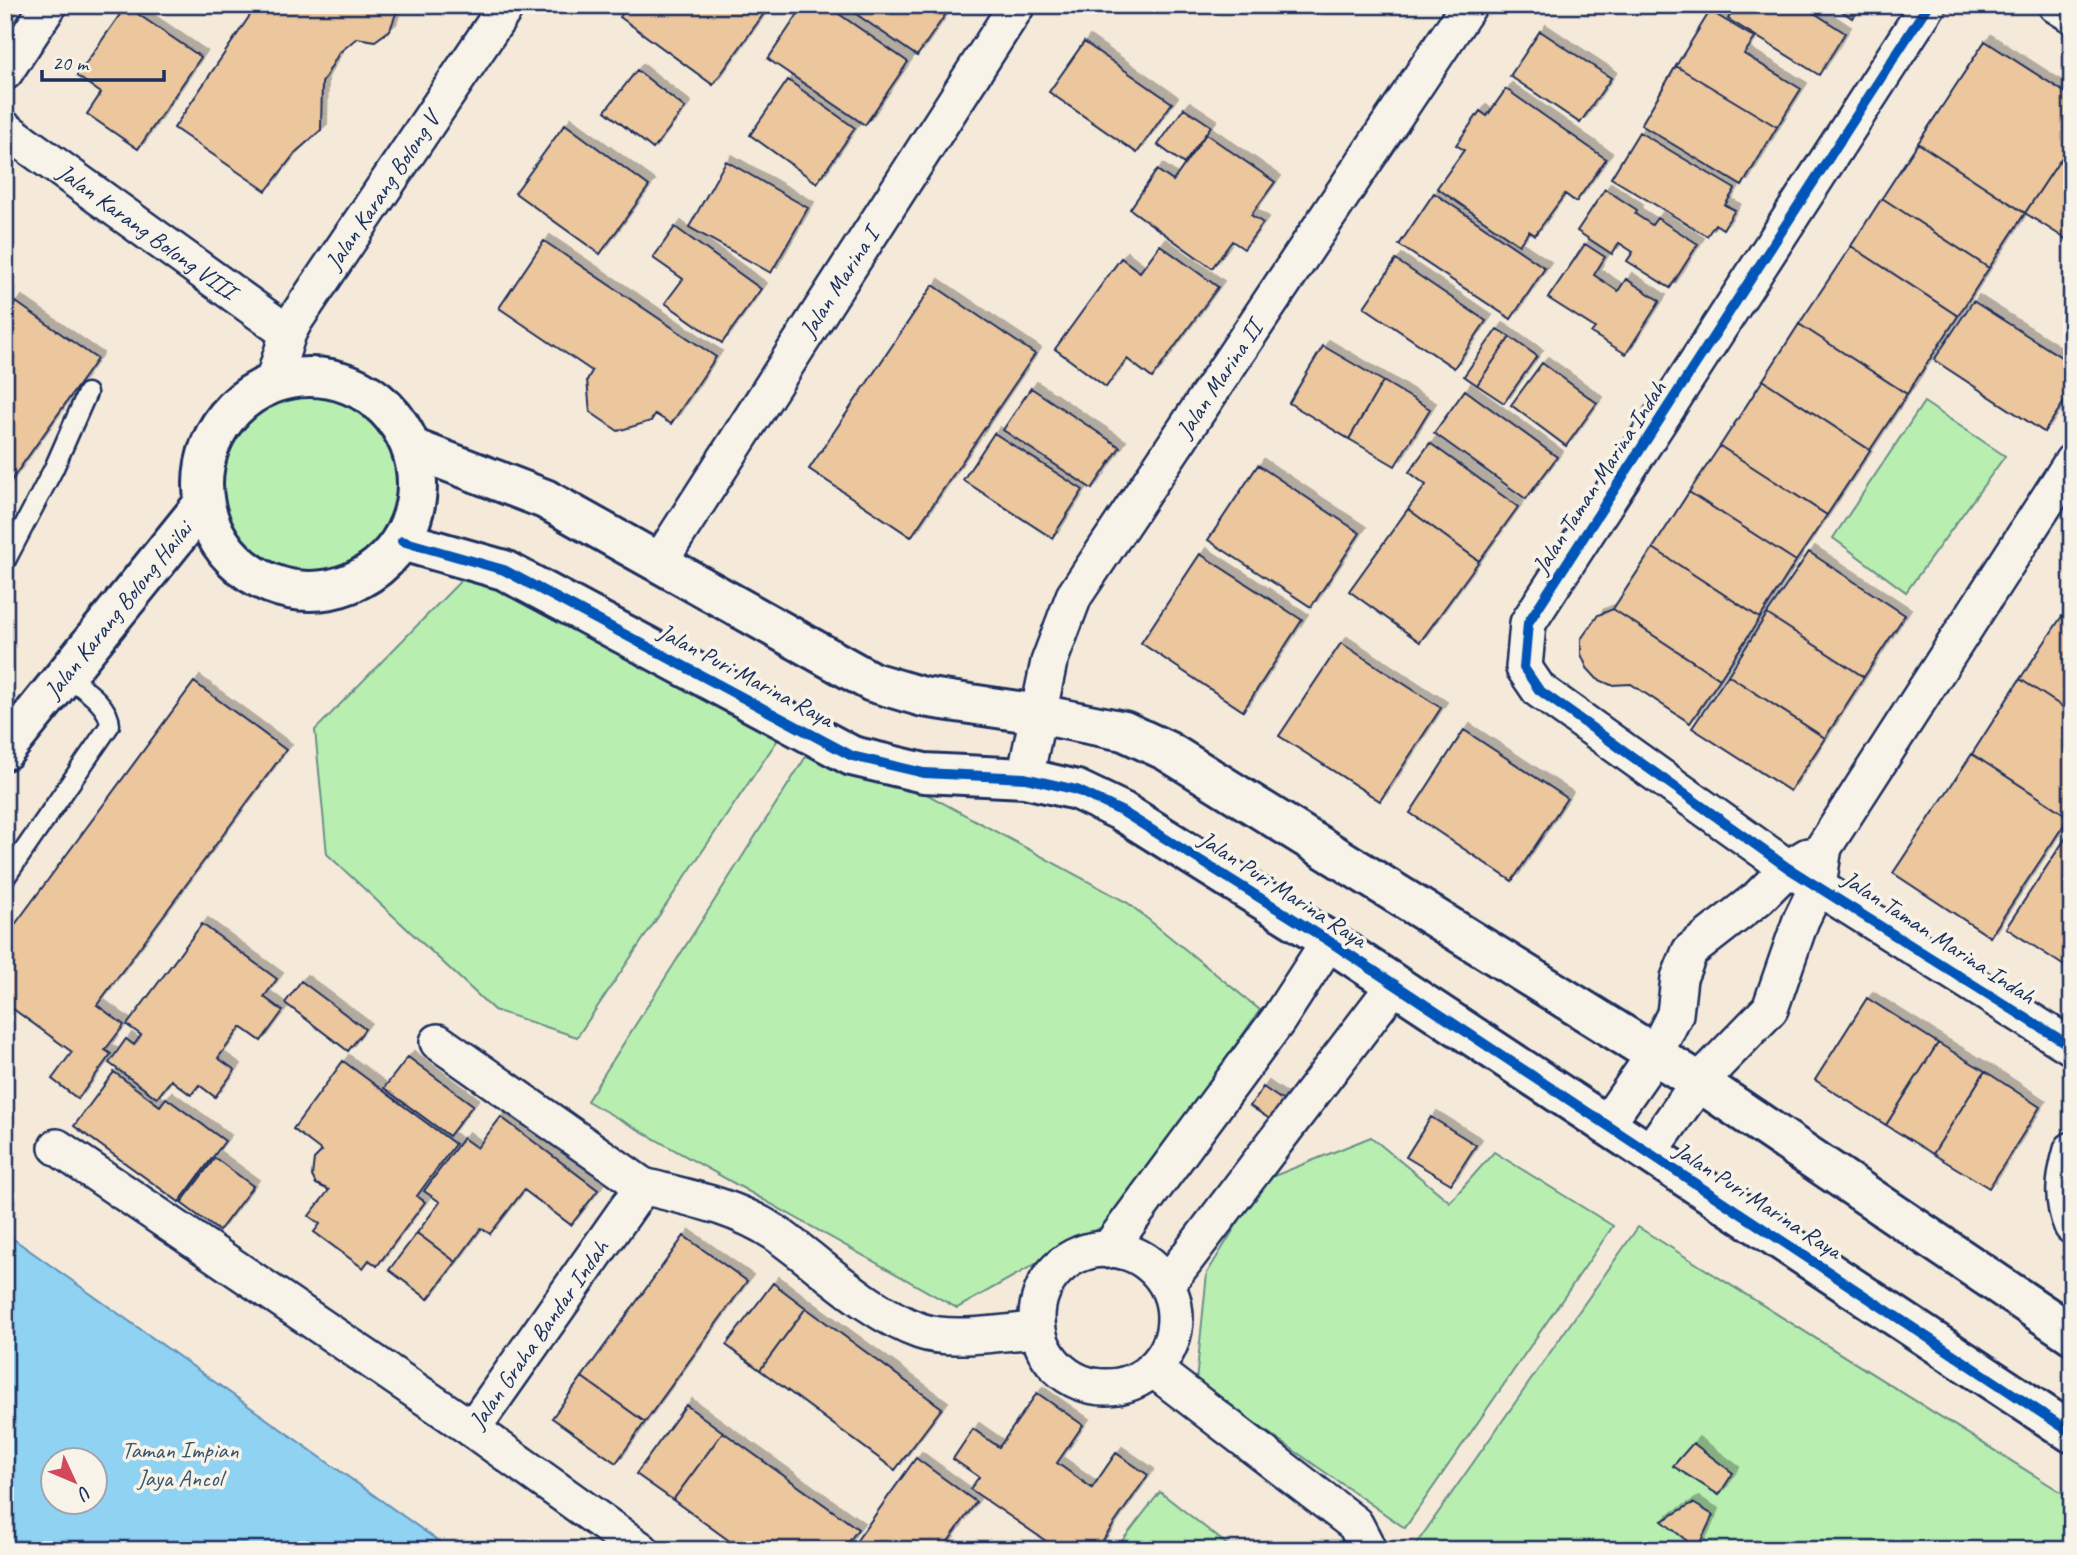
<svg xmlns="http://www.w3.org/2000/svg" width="2077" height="1555" font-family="Caveat,sans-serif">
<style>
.green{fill:#b8efb1;stroke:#6a8f88;stroke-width:2}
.water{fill:#90d2f2;stroke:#6191b7;stroke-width:2;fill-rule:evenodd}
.building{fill:#ecc69c;stroke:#1b2f5e;stroke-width:2;filter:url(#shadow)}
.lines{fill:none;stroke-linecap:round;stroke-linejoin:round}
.service-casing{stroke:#1b2f5e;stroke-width:23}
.minor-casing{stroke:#1b2f5e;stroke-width:40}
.tertiary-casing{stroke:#1b2f5e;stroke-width:44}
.service{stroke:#f7f3e8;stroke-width:18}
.minor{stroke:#f7f3e8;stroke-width:35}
.tertiary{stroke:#f7f3e8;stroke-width:38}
.cycleway-casing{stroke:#f7f3e8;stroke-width:15}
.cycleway{stroke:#0057b8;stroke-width:10}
.labels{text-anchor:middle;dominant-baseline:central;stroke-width:7;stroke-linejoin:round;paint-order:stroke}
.street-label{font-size:24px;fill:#1b2f5e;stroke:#f7f3e8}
.park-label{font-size:24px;fill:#3a556f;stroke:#f7f3e8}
</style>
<defs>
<filter id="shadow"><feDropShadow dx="6" dy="-6" stdDeviation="0" flood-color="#0004"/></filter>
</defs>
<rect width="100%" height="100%" fill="#f5ead9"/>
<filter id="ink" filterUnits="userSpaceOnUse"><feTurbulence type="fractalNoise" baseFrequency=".0143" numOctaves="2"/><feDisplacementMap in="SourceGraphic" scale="14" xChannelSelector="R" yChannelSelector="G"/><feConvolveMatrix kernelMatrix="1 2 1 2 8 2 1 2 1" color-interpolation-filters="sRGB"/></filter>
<g filter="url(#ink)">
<path class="green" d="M223 484a87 87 0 1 1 174 0a87 87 0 1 1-174 0Z
M 1924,402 L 2005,456 L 1906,592 L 1833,538 Z
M 478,563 L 789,723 L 577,1037 L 494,1010 L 327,854 L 315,730 Z
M 819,736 L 1128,903 L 1260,1010 L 1112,1221 L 957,1308 L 587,1101 Z
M 1371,1137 L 1450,1202 L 1494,1152 L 1613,1226 L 1405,1528 L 1196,1382 L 1207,1273 L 1264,1180 Z
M 1638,1227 L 2072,1499 L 2072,1550 L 1412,1550 Z
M 1160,1492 L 1234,1550 L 1115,1550 Z"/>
<path class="water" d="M 5,1233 L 451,1550 L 5,1550 ZM 52,1460 L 94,1460 L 94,1502 L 52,1502 Z"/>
<path class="building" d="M 257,5 L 399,5 L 390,30 L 375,41 L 357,38 L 339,53 L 322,83 L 321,130 L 296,152 L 266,191 L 174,128 Z
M 628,5 L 770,5 L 713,85 L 620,17 Z
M 804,5 L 826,5 L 908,62 L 865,125 L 768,59 Z
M 843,5 L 952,5 L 917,56 Z
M 1736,5 L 1802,5 L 1845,33 L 1819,75 L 1728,19 Z
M 1833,5 L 1861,5 L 1852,18 Z
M 126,6 L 201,57 L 138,149 L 87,114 L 101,93 L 77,76 Z
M 1710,11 L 1755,38 L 1744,54 L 1801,89 L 1777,127 L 1676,66 Z
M 1540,31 L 1611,78 L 1580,123 L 1510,76 Z
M 1985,41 L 2072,97 L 2072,142 L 2025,213 L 1918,143 Z
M 1084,42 L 1172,103 L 1137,153 L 1049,92 Z
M 1676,66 L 1777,127 L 1742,186 L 1641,125 Z
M 637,70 L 685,108 L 653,149 L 605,111 Z
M 788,80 L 855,128 L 817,183 L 750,135 Z
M 1506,89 L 1606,159 L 1576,202 L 1565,194 L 1535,235 L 1529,231 L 1519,245 L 1437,188 L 1464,150 L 1456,145 L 1480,111 L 1487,116 Z
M 1184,108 L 1211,126 L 1184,164 L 1158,145 Z
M 565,124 L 649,186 L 600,254 L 515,193 Z
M 1639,132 L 1735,189 L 1725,205 L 1735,210 L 1723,229 L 1715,224 L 1707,236 L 1611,178 Z
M 1206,134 L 1275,182 L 1251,215 L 1263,223 L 1244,249 L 1232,241 L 1212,268 L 1130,209 L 1157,170 L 1173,181 Z
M 2072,142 L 2072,243 L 2025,213 Z
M 1918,143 L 2025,213 L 1989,268 L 1882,198 Z
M 726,161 L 808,208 L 771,273 L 689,227 Z
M 1605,189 L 1637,210 L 1635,214 L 1652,225 L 1657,218 L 1698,244 L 1670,288 L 1627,261 L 1633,252 L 1619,243 L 1612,254 L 1577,231 Z
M 1434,193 L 1545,268 L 1511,319 L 1399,245 Z
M 1882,198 L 1989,268 L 1958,316 L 1851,246 Z
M 675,227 L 761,289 L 722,343 L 665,303 L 683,279 L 653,258 Z
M 544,241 L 716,357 L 671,424 L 655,414 L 651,421 L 618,431 L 590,412 L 587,380 L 592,371 L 499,308 Z
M 1585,244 L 1605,257 L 1594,275 L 1618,291 L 1626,279 L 1660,301 L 1626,354 L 1591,333 L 1595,328 L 1548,298 Z
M 1160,245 L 1218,287 L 1152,378 L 1127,359 L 1106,387 L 1055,349 L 1121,258 L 1140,272 Z
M 1851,246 L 1958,316 L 1907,394 L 1799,324 Z
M 1396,260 L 1486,321 L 1454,368 L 1364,307 Z
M 933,285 L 1035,354 L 911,537 L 809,469 Z
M 1973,301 L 2072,364 L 2072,390 L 2044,432 L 1934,360 Z
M 16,302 L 97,359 L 5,489 L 5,317 Z
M 1799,324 L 1907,394 L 1870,450 L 1763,380 Z
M 1497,329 L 1510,337 L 1477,385 L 1464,376 Z
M 1510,337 L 1537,356 L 1504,403 L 1477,385 Z
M 1323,346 L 1383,381 L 1349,439 L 1289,403 Z
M 1542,363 L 1597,403 L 1566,446 L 1511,405 Z
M 1763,380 L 1870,450 L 1827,515 L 1720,446 Z
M 1383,381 L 1430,409 L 1395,466 L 1349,439 Z
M 1031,388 L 1120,447 L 1092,489 L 1003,430 Z
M 1465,390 L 1557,457 L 1526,499 L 1434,433 Z
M 994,433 L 1083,490 L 1052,538 L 963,480 Z
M 1430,443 L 1518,507 L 1479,561 L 1408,509 L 1426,485 L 1409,472 Z
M 1720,446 L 1827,515 L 1796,561 L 1689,492 Z
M 1258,465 L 1360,533 L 1311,607 L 1208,540 Z
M 1689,492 L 1796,561 L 1760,618 L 1653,548 Z
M 1408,509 L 1479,561 L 1420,642 L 1349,591 Z
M 1653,548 L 1760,618 L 1720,679 L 1613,609 Z
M 1809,552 L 1905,615 L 1864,677 L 1767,614 Z
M 1200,554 L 1302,620 L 1243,711 L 1141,643 Z
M 1613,609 L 1720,679 L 1690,723 L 1631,684 L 1611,685 L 1597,679 L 1587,668 L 1581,654 L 1581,639 L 1598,615 Z
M 1767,614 L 1864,677 L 1825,738 L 1728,675 Z
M 2062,616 L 2072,622 L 2072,713 L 2020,679 Z
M 1341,643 L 1441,708 L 1380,801 L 1279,736 Z
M 1728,675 L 1825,738 L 1790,791 L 1692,728 Z
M 2020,679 L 2072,713 L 2072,813 L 2069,817 L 1972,754 Z
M 194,682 L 286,750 L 97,1005 L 124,1025 L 105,1050 L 111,1054 L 78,1099 L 52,1079 L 72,1052 L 5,1003 L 5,938 Z
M 1464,730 L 1567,798 L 1512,881 L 1410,813 Z
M 1972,754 L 2069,817 L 1990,937 L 1893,873 Z
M 2071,830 L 2072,830 L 2072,971 L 2006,928 Z
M 202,924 L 277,979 L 264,997 L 283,1011 L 261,1041 L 241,1027 L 218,1058 L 235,1070 L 215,1097 L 199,1085 L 191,1095 L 171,1080 L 157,1098 L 109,1063 L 126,1039 L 134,1045 L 141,1035 L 127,1025 Z
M 301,981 L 365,1029 L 348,1051 L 285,1003 Z
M 1867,998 L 1938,1043 L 1886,1125 L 1815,1080 Z
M 1938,1043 L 1985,1071 L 1933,1154 L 1886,1125 Z
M 408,1057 L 473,1105 L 449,1136 L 384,1088 Z
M 343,1061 L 455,1144 L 417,1196 L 425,1202 L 377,1266 L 369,1260 L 363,1268 L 314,1232 L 320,1224 L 309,1216 L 329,1190 L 316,1184 L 312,1176 L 314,1159 L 322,1151 L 293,1129 Z
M 1985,1071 L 2040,1107 L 1989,1188 L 1933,1154 Z
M 114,1072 L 160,1106 L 166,1098 L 225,1141 L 179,1202 L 74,1126 Z
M 1263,1087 L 1285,1102 L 1273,1121 L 1250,1106 Z
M 501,1117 L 598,1190 L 571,1225 L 524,1190 L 490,1234 L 481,1228 L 456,1262 L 417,1233 L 440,1202 L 424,1191 L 463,1138 L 477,1148 Z
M 1431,1117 L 1476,1145 L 1451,1184 L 1406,1157 Z
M 215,1158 L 253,1186 L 219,1231 L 181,1203 Z
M 417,1233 L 456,1262 L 428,1299 L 389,1270 Z
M 684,1236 L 747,1281 L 645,1422 L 582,1377 Z
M 773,1283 L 806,1308 L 760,1370 L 726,1345 Z
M 806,1308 L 942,1408 L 895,1470 L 760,1370 Z
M 582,1377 L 645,1422 L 616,1463 L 552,1418 Z
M 1037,1393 L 1083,1425 L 1057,1463 L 1092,1488 L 1116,1453 L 1148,1475 L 1096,1550 L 1059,1550 L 970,1489 L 979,1477 L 953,1459 L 973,1429 L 999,1447 Z
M 686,1405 L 723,1432 L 673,1500 L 636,1474 Z
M 723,1432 L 858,1529 L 843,1550 L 742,1550 L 673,1500 Z
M 1693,1443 L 1733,1473 L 1719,1495 L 1673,1466 Z
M 916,1458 L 976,1502 L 942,1550 L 850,1550 Z
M 1693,1503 L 1713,1515 L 1697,1549 L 1662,1521 Z"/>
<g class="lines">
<defs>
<path id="service" d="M 5,562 L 54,468 L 87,393
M 5,878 L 110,725 C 109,703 80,687 64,674"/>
<g id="minor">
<path d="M 1928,5 L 1528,623 L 1524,668 L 1539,690 L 1788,868 L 2072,1047"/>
<path d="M 2056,5 L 2072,15"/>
<path d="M 5,72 L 49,5"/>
<path id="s1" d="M 5,129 L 288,333"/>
<path id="s2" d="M 273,382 L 288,333 L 295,320 L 507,5"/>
<path id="s3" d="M 660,561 L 1017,5"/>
<path id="s4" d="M 1025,778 L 1049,662 L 1074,596 L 1469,5"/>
<path d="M 438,1042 L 643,1186"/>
<path d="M 1605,1126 L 1655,1054 L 1675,1014 L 1679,978 L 1690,951 L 1758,898 L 1788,868 L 1808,856"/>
<path d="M 57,1147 L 472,1429 L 641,1550"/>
<path d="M 2072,1150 C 2064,1178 2061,1200 2072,1226"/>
<path d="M 1649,1153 L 1699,1082 L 1770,1009 L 1801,920 L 1818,885 L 1824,847 L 2072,462"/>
<circle cx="1106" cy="1318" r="69"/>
<path d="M 1108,1250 L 1278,1020 L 1329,941"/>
<path d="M 1167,1284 L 1393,987"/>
<path d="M 1153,1369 L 1355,1524 L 1366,1545 L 1365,1550"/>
<path id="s5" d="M 472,1429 L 643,1186 C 689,1198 734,1206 774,1232 C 819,1263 868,1313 920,1331 C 951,1342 1005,1332 1037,1330"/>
</g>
<g id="tertiary">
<circle cx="310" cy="484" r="107"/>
<path d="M 412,448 L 545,499 L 872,682 L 923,697 L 1038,714 L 1124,731 L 1167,751 L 1699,1082 L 2072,1334"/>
<path d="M 402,541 L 504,570 L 852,756 L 924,773 L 1025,778 L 1077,790 L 1123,812 L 1329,941 L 2072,1433"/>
<path id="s6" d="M 5,750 L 204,503"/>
</g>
</defs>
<use href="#service" class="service-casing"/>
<use href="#minor" class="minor-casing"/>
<use href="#tertiary" class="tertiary-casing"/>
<use href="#service" class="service"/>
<use href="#minor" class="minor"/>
<use href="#tertiary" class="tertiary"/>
<defs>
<path id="cycleway" d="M 1928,5 L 1528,623 L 1524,668 L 1539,690 L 1788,868 L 2072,1047
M 402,541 L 504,570 L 852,756 L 924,773 L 1025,778 L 1077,790 L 1123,812 L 1329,941 L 2072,1433"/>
</defs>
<use href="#cycleway" class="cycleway-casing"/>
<use href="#cycleway" class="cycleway"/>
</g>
</g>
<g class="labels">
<g class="street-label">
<text stroke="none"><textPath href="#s2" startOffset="222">Jalan Karang Bolong V</textPath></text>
<text stroke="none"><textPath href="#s1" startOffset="175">Jalan Karang Bolong VIII</textPath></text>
<text stroke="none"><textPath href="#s3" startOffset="331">Jalan Marina I</textPath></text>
<text stroke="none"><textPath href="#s4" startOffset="450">Jalan Marina II</textPath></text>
<text transform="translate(1599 477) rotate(-57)">Jalan Taman Marina Indah</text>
<text stroke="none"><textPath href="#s6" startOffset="180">Jalan Karang Bolong Hailai</textPath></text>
<text transform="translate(746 675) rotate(28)">Jalan Puri Marina Raya</text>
<text transform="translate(1283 889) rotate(33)">Jalan Puri Marina Raya</text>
<text transform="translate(1939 937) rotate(33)">Jalan Taman Marina Indah</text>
<text transform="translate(1758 1200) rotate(33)">Jalan Puri Marina Raya</text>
<text stroke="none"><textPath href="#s5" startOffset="116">Jalan Graha Bandar Indah</textPath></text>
</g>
<g class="park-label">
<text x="180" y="1450">Taman Impian<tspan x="180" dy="28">Jaya Ancol</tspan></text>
</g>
</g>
<rect width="2077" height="1555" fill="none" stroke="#f7f3e8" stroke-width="28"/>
<rect x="14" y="14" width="2049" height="1527" fill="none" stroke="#1b2f5e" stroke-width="2.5" filter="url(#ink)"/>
<g transform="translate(74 1481) rotate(134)"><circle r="33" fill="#f7f3e8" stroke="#9fa5b1" stroke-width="2"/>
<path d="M0-5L12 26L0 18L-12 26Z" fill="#d1495b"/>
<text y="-10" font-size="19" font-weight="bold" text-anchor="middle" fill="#1b2f5e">U</text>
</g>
<path d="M42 70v10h122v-10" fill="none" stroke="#1b2f5e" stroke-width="3.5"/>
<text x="52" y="70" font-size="21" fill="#1b2f5e" stroke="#f7f3e8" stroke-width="5" paint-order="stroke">20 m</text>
</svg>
